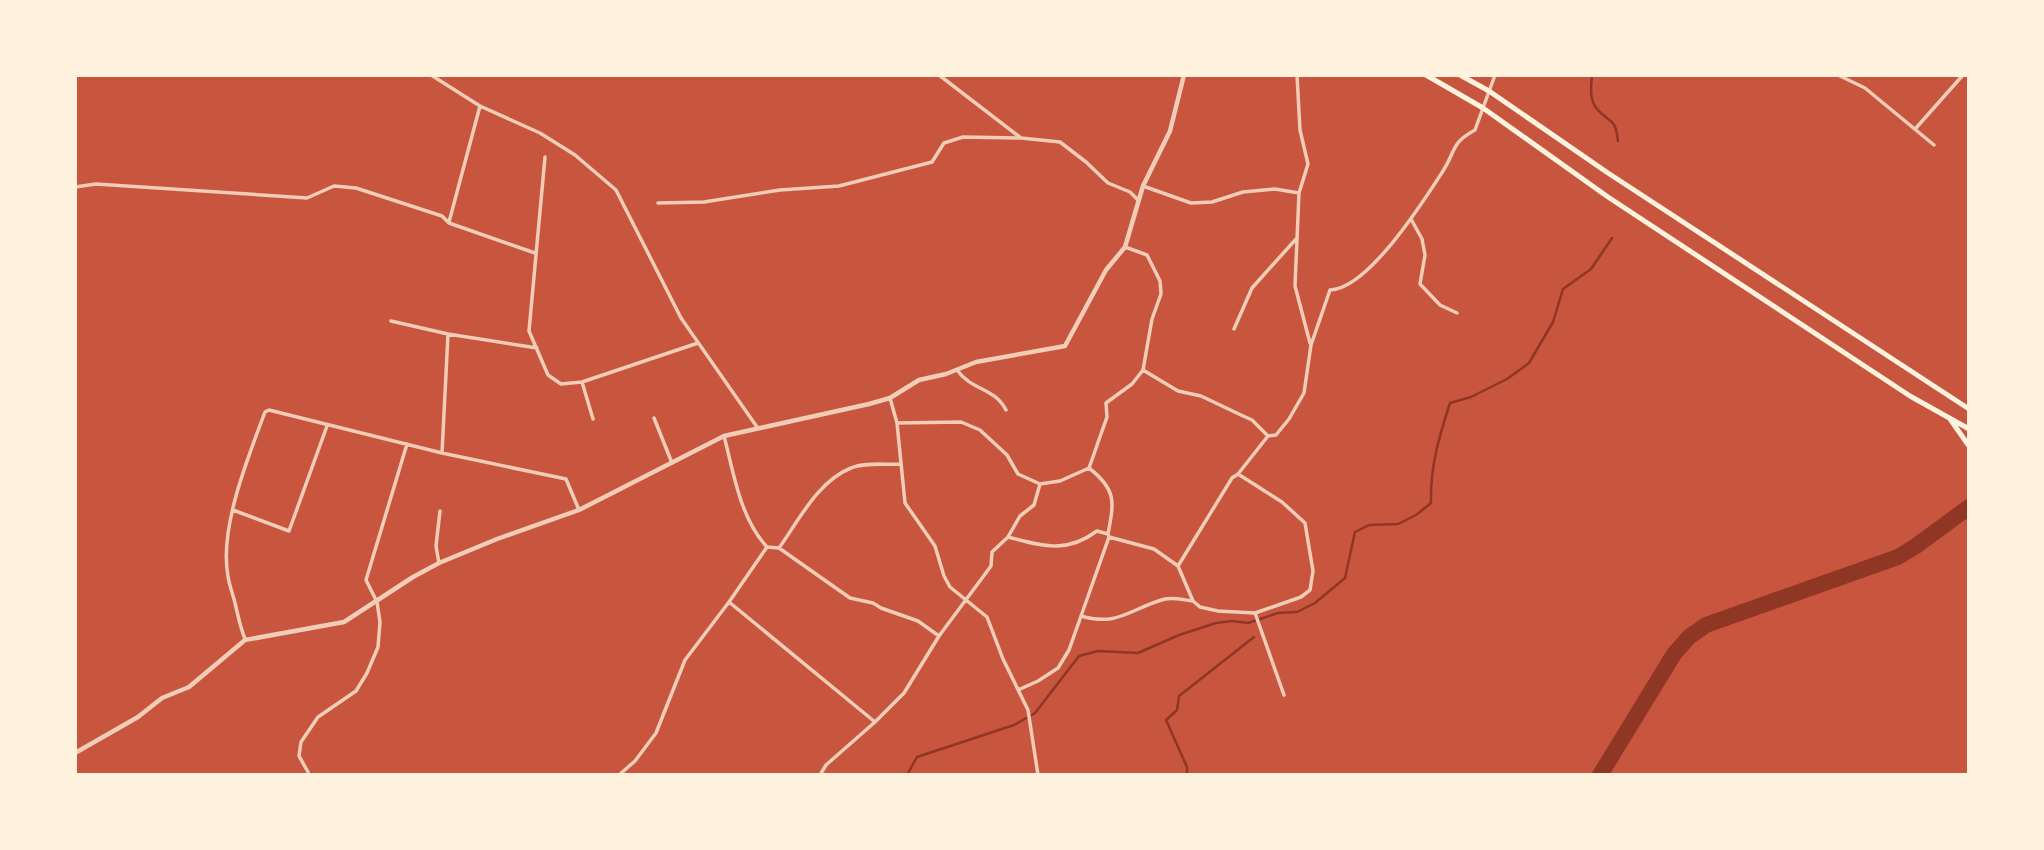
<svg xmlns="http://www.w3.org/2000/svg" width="2044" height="850" font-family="'Public Sans',sans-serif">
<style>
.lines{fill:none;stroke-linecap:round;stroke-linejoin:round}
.stream{stroke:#8f3625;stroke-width:2.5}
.river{stroke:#8f3625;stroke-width:16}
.minor{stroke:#f1ccb7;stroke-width:3.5}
.tertiary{stroke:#f1ccb7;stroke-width:4.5}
.secondary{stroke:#fff3e0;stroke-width:5}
</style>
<rect width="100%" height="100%" fill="#c8553d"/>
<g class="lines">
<path class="stream" d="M 1592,75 C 1591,86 1589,100 1597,109 C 1610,124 1615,116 1618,141
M 907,775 L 917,757 L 1014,725 L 1035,713 L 1079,656 L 1098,651 L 1138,653 L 1179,635 L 1216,623 L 1232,621 L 1248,623 L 1278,613 L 1297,612 L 1315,603 L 1345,578 L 1355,532 L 1369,525 L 1398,524 L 1416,515 L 1431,503 C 1430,467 1439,437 1450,403 L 1471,397 L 1507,379 L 1529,363 L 1553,322 L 1563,289 L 1591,269 L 1612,238
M 1187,775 L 1187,767 L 1166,720 L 1177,710 L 1179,696 L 1254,637"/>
<path class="river" d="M 1600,775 L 1674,654 L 1689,637 L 1706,625 L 1898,557 L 1916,546 L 1969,507"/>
<path class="minor" d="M 431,75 L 480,106 L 540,133 L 575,155 L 616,190 L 681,318 L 757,427
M 939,75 L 1021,138 L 1060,142 L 1086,162 L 1108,183 L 1130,192 L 1138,200
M 1297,75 L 1300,130 L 1308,164 L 1299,193 L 1295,286 L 1310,343
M 1838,75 L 1865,88 L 1934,145
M 1916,128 L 1963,75
M 545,157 L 529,331 L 548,375 L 561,384 L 582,382 L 698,343
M 1143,186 L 1191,203 L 1212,202 L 1243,192 L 1275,189 L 1299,193
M 75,187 L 96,184 L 307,198 L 334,186 L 356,188 L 442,216 L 449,223 L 535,253
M 658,203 L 704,202 L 780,190 L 839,186 L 932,162 L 944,143 L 963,137 L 1021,138
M 1411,219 L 1422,239 L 1425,255 L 1420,284 L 1440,305 L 1457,313
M 449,222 L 480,106
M 391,321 L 448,334 L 537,348
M 1234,329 L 1252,288 L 1296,239
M 957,370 C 972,391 994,387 1006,410
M 1143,370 L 1178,391 L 1201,396 L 1241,415 L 1252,420 L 1268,436 L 1276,435 L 1289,419 L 1304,393 L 1311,345 L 1330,290 C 1368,289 1423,202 1443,171 C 1457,149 1450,144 1475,130 L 1495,75
M 582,382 L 593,419
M 890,398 L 897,423 L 905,503 L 935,546 L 944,576 L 950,587 L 987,617 L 1003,659 L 1028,710 L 1038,775
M 654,418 L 672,463
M 897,423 L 961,422 L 980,430 L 1007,455 L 1018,474 L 1040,484 L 1060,481 L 1089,468
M 442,453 L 448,334
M 233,510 L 289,531 L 327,426
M 1108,534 C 1114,502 1117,490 1089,468 L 1107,417 L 1106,403 L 1132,384 L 1143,370 L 1152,319 L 1161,294 L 1160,281 L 1147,255 L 1125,247
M 1008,537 C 1043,546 1066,554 1097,531 L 1108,534 L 1109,537 L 1154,549 L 1178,566 L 1193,601 L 1200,607 L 1218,611 L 1255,613 L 1301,597 L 1310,590 L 1313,571 L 1305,523 L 1282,502 L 1238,474
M 767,547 L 779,548 L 850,598 L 873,603 L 881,608 L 918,621 L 939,636
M 779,548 C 799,520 818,481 851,468 C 864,462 885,465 900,464
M 439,563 L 436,546 L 440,511
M 1178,566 L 1232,478 L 1238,474 L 1268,436
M 729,602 L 875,722
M 1255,613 L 1284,695
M 1081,616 C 1119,627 1131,608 1165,599 C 1173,597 1184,600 1193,601
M 245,639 C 240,627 238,615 235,603 C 233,594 229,585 228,576 C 219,528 248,458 265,412 L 269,410 L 442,453 L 566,479 L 579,510
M 1018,690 L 1038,681 L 1058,668 L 1069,650 L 1109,537
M 308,772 L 299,756 L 301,742 L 318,717 L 356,691 L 367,673 L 378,647 L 380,622 L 377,602 L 366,580 L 407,444
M 619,775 L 635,761 L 656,733 L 685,660 L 729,602 L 767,547 C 740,518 734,474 724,436
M 820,775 L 826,765 L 875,722 L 904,693 L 939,636 L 991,566 L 992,552 L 1008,537 L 1020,516 L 1034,505 L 1040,484"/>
<path class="tertiary" d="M 75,753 L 138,717 L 162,698 L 189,687 L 245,640 L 344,622 L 413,577 L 439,563 L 497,539 L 579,510 L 724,436 L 869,404 L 890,398 L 919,380 L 946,374 L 976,362 L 1065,346 L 1106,270 L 1125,247 L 1143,186 L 1170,131 L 1184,75"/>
<path class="secondary" d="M 1426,75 L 1483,108 L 1608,197 L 1910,396 L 1969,429
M 1460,75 L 1489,91 L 1608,173 L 1969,409
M 1950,419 L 1969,446"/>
</g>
<rect width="2044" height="850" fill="none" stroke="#fff3e0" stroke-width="154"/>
</svg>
